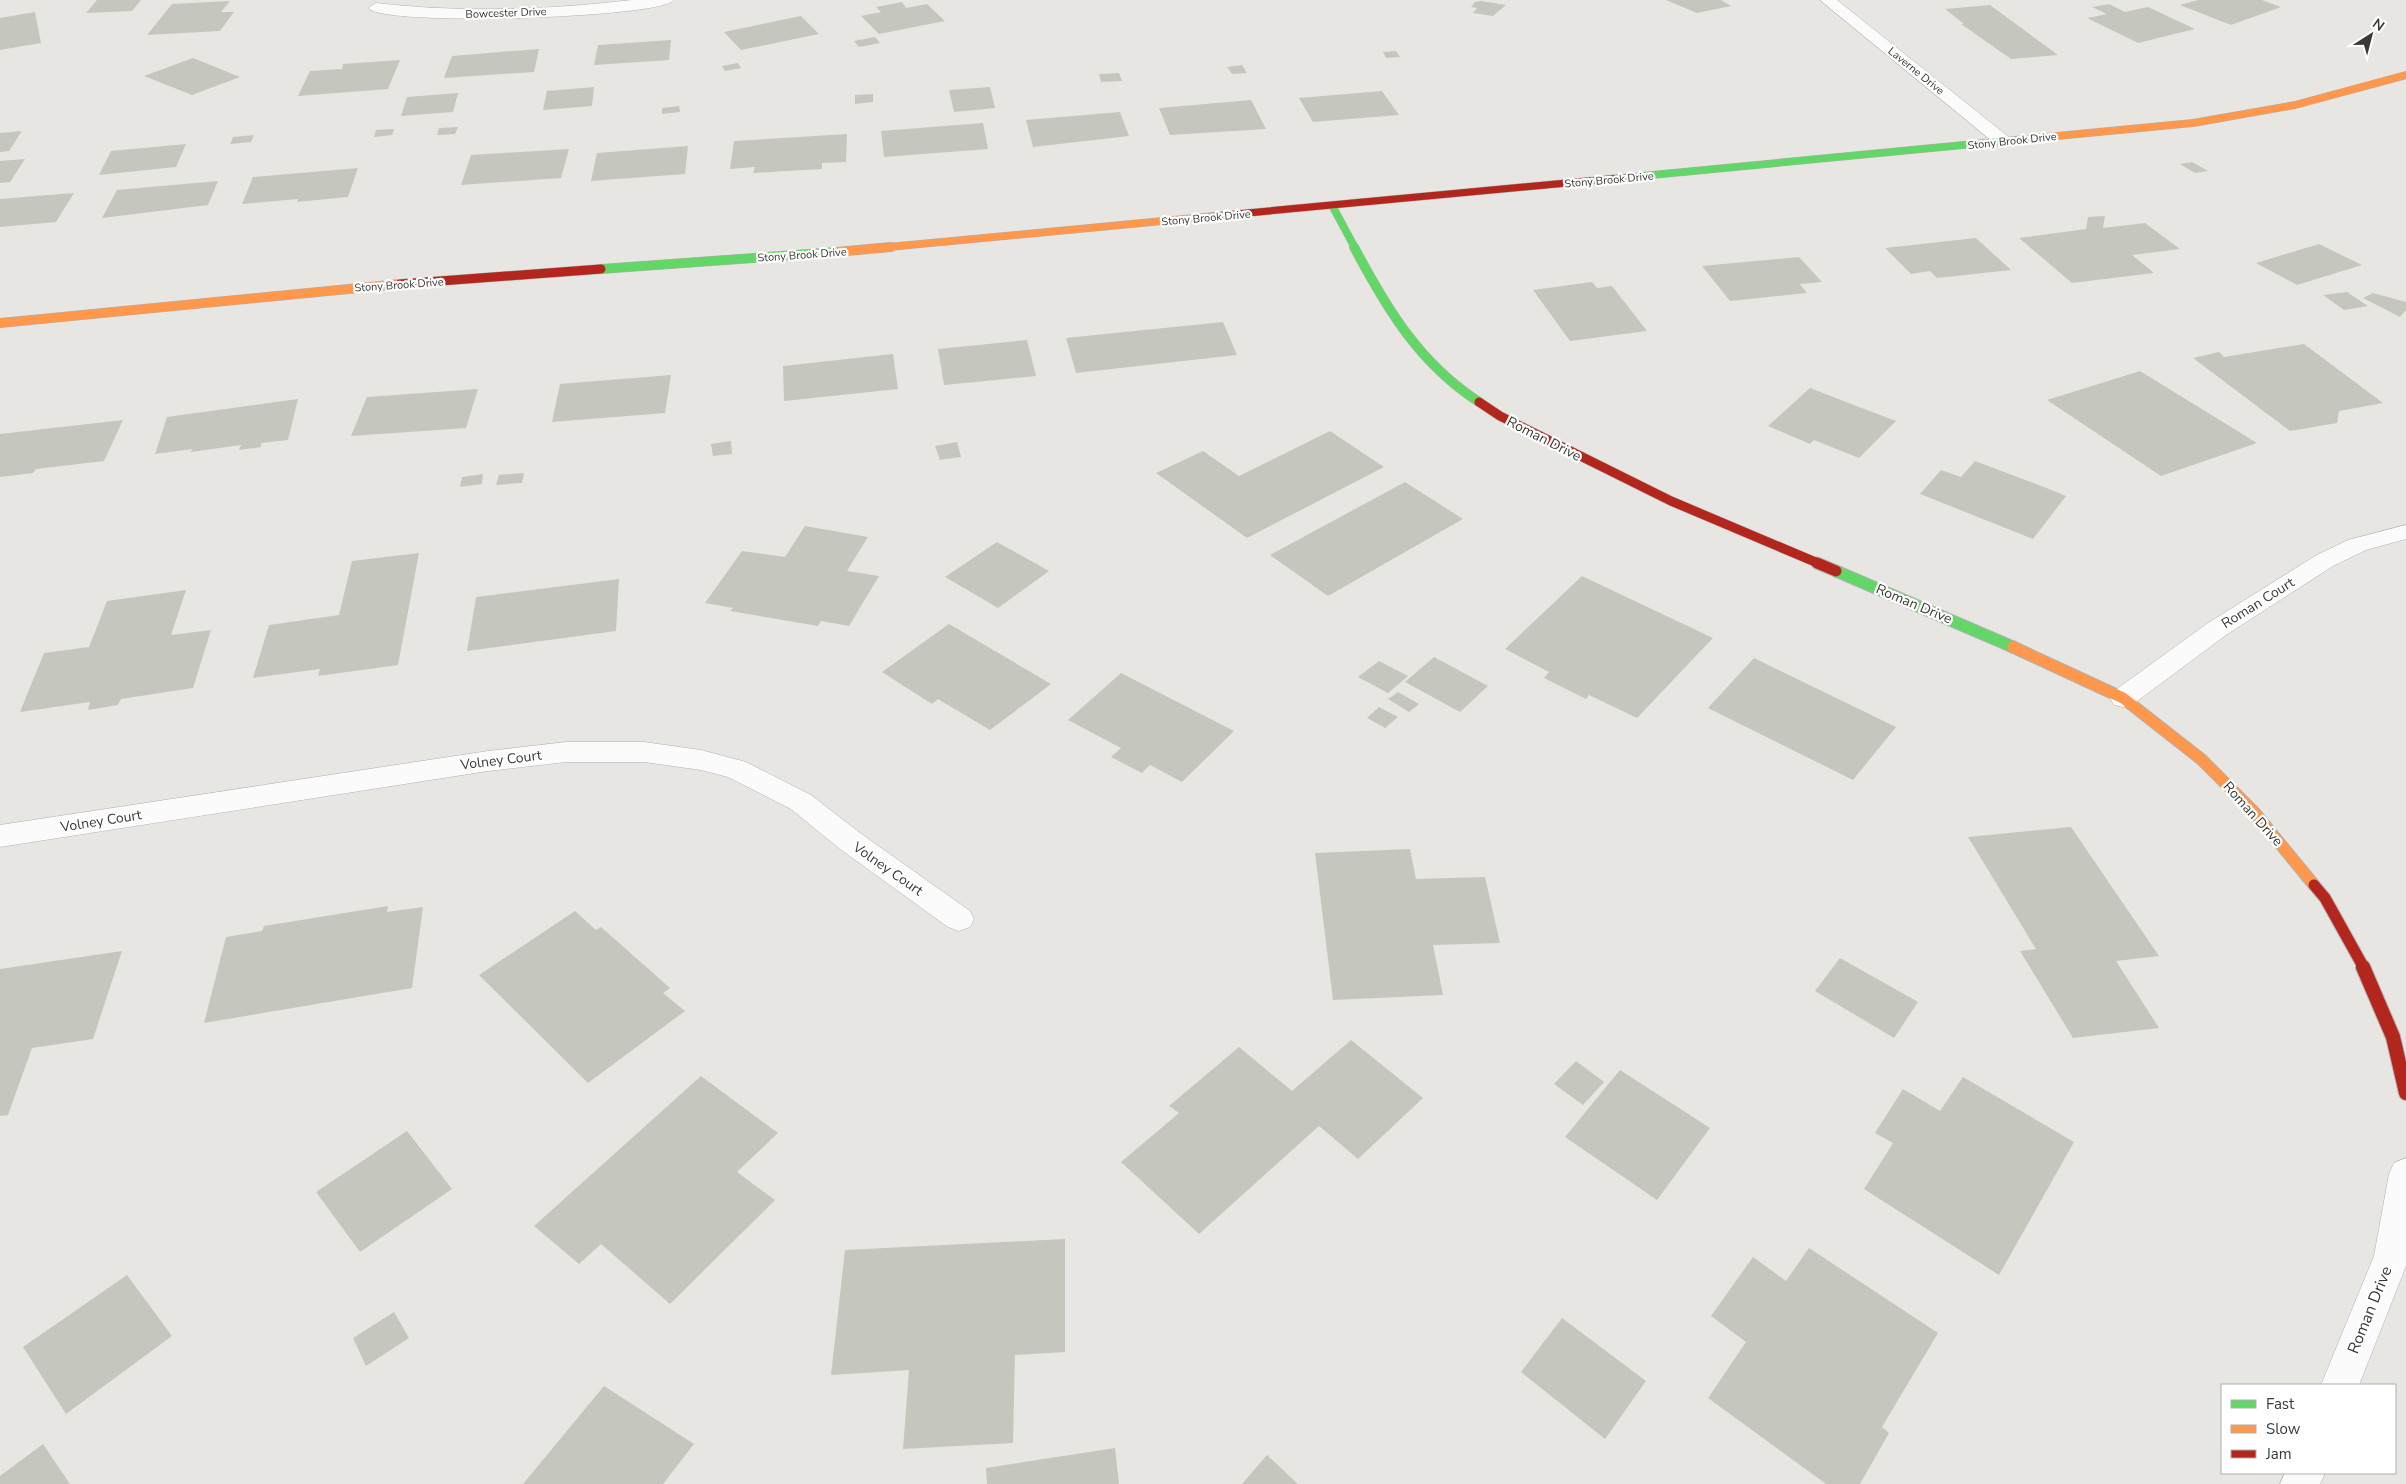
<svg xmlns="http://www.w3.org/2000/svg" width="2406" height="1484" font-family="'Nunito Sans',sans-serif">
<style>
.building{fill:#c5c7be}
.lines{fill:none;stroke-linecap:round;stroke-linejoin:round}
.street-casing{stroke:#b2b1ae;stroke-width:1}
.fast-far2-casing{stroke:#b2b1ae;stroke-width:8}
.fast-far1-casing{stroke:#b2b1ae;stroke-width:10}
.fast-casing{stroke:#b2b1ae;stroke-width:13}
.slow-far2-casing{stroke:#b2b1ae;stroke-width:8}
.slow-far1-casing{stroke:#b2b1ae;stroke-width:10}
.slow-casing{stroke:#b2b1ae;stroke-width:13}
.jam-far3-casing{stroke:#b2b1ae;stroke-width:8}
.jam-far2-casing{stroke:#b2b1ae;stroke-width:10}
.jam-far1-casing{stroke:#b2b1ae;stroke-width:13}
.jam-casing{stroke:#b2b1ae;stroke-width:16}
.street{fill:#fcfbfb;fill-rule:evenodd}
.fast-far2{stroke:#63d668;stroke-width:7}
.fast-far1{stroke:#63d668;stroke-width:9}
.fast{stroke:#63d668;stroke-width:11}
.slow-far2{stroke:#ff974d;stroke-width:7}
.slow-far1{stroke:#ff974d;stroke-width:9}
.slow{stroke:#ff974d;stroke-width:11}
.jam-far3{stroke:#b3261e;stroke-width:7}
.jam-far2{stroke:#b3261e;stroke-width:9}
.jam-far1{stroke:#b3261e;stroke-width:11}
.jam{stroke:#b3261e;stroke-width:14}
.labels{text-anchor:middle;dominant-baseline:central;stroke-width:4.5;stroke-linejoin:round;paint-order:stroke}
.far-street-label{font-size:11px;fill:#3a3936;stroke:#fff}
.street-label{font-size:14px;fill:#3a3936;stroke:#fff}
.near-street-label{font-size:16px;fill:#3a3936;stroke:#fff}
</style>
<rect width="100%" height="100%" fill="#e8e6e3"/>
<path class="building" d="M 97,0 L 141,0 L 132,11 L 86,13 Z
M 1666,0 L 1721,0 L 1731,6 L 1697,13 Z
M 2198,0 L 2262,0 L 2281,7 L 2231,25 L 2180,5 Z
M 230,1 L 221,12 L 234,12 L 220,31 L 147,35 L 172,4 Z
M 1481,1 L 1506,5 L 1493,16 L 1473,13 L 1477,8 L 1471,7 L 1475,2 Z
M 902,2 L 906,8 L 927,4 L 945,21 L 879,34 L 861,16 L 881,12 L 876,7 Z
M 2109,4 L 2125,12 L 2148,7 L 2195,29 L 2138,43 L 2087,18 L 2107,14 L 2092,7 Z
M 1990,5 L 2058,55 L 2011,59 L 1961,24 L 1964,24 L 1945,9 Z
M 35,12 L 41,43 L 0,50 L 0,18 Z
M 801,16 L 819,34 L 741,50 L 724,32 Z
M 875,37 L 880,43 L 859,47 L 854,41 Z
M 671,40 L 669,60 L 594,65 L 598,45 Z
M 539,49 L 534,72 L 444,78 L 452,56 Z
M 1396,51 L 1400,57 L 1386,58 L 1383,52 Z
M 193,58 L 240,77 L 192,95 L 144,76 Z
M 400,60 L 388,89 L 298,96 L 310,71 L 342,69 L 343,64 Z
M 738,63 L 741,68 L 725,71 L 722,66 Z
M 1242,65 L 1247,73 L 1232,74 L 1227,67 Z
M 1119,73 L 1122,81 L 1101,82 L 1099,74 Z
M 594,87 L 592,106 L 543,110 L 547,91 Z
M 990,87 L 995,108 L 954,112 L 949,90 Z
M 1382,91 L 1399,115 L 1313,122 L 1299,98 Z
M 458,93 L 453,112 L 401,116 L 407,97 Z
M 873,94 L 873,102 L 855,104 L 855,95 Z
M 1251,100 L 1266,129 L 1170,135 L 1159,108 Z
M 679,106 L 680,112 L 662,114 L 662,108 Z
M 1120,112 L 1129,136 L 1033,147 L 1026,120 Z
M 983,123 L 988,149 L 884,157 L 881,131 Z
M 458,127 L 455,134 L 437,135 L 439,128 Z
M 394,129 L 392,135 L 374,137 L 376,130 Z
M 22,131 L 9,151 L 0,152 L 0,133 Z
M 847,134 L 846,162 L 822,163 L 822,169 L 753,173 L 755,167 L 730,169 L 734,141 Z
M 254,135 L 251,142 L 230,144 L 233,137 Z
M 186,144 L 176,167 L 99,175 L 111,151 Z
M 688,146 L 685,174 L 591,181 L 597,153 Z
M 569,149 L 561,178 L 461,185 L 471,155 Z
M 25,159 L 10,182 L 0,183 L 0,161 Z
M 2192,162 L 2208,171 L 2195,173 L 2180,164 Z
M 358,168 L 348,197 L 297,202 L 298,199 L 242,204 L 253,177 Z
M 218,181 L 208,205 L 102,218 L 117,190 Z
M 74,193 L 56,222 L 0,227 L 0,199 Z
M 2105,216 L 2103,228 L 2145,223 L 2180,249 L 2132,255 L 2154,273 L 2072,283 L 2019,238 L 2086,229 L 2088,217 Z
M 1976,238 L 2011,270 L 1937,278 L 1930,271 L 1911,274 L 1885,248 Z
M 2319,244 L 2362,265 L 2297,285 L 2256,263 Z
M 1799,257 L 1822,282 L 1800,284 L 1807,293 L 1739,300 L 1730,301 L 1702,266 Z
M 1592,282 L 1597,288 L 1612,286 L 1647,331 L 1570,341 L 1533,290 Z
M 2347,292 L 2368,306 L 2344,310 L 2323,295 Z
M 2373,293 L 2406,302 L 2406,310 L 2400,317 L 2363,298 Z
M 1223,322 L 1237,355 L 1076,373 L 1066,338 Z
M 1027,340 L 1036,376 L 944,385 L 938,349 Z
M 2304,344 L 2383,403 L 2339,411 L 2337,423 L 2290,431 L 2193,358 L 2219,352 L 2224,357 Z
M 893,354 L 898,389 L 784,401 L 783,366 Z
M 2140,371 L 2257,443 L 2161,476 L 2047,400 Z
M 671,375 L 665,413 L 552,422 L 560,384 Z
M 1810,388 L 1859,407 L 1896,421 L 1859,458 L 1814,440 L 1810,444 L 1768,426 Z
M 478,389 L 466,428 L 351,436 L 367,397 Z
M 298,399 L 288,440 L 261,443 L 261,447 L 239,450 L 241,445 L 191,452 L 192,449 L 155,454 L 167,417 Z
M 123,420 L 104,461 L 36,469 L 33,473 L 0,477 L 0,434 Z
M 1330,431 L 1384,467 L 1247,538 L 1156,473 L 1203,451 L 1239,476 Z
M 731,441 L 732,454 L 713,456 L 711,444 Z
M 957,442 L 961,457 L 940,460 L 935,446 Z
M 1975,461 L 2049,489 L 2066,496 L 2033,539 L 1920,494 L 1941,470 L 1961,477 Z
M 524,473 L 522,483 L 496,485 L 499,475 Z
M 483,474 L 482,484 L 460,487 L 462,477 Z
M 1405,482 L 1463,519 L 1328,596 L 1270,555 Z
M 805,526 L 868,537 L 847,571 L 879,576 L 849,626 L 821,621 L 818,626 L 730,611 L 733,608 L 705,603 L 742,551 L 785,557 Z
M 997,542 L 1049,571 L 998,608 L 945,577 Z
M 419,553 L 398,665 L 318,676 L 320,669 L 253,678 L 269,625 L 339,615 L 352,561 Z
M 1582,576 L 1713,638 L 1637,718 L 1589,695 L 1586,699 L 1544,678 L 1549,672 L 1505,649 Z
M 619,579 L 616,631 L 467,651 L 476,597 Z
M 186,590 L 171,635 L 211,630 L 193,688 L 121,699 L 118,705 L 88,710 L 90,702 L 20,712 L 44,653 L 89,647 L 107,601 Z
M 949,624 L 1051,684 L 990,730 L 938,699 L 932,704 L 882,672 Z
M 1434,657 L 1488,686 L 1460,712 L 1405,682 Z
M 1754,658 L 1896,727 L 1853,780 L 1708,708 Z
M 1379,661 L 1408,676 L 1388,693 L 1358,677 Z
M 1121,673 L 1234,731 L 1182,782 L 1150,765 L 1142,773 L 1111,757 L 1121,748 L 1068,720 Z
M 1398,692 L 1419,704 L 1409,712 L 1388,699 Z
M 1379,707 L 1398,717 L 1385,728 L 1367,718 Z
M 2071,827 L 2159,956 L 2116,961 L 2159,1028 L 2073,1038 L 2020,951 L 2036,949 L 1968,837 Z
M 1410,849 L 1416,879 L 1485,877 L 1500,943 L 1433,945 L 1443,995 L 1333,1000 L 1315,853 Z
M 388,906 L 387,912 L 423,907 L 412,988 L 204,1023 L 226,937 L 262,931 L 264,926 Z
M 575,911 L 596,930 L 601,927 L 670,988 L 663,993 L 685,1011 L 588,1083 L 479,975 Z
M 122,951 L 93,1039 L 32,1048 L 8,1115 L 0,1116 L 0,969 Z
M 1840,958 L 1918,1002 L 1894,1038 L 1815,991 Z
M 1351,1040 L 1423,1098 L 1358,1159 L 1319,1126 L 1199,1234 L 1121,1162 L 1179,1113 L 1169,1106 L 1239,1047 L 1292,1091 Z
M 1576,1061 L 1604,1082 L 1583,1105 L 1554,1084 Z
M 1620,1070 L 1710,1128 L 1657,1200 L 1565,1137 Z
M 701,1076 L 778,1133 L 737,1172 L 775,1200 L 670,1304 L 601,1244 L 579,1264 L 534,1226 Z
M 1963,1077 L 2074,1142 L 1999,1275 L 1864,1189 L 1893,1143 L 1875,1133 L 1903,1089 L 1940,1111 Z
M 407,1131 L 452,1189 L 360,1252 L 316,1192 Z
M 1065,1239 L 1065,1352 L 1015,1355 L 1013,1443 L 903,1449 L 909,1370 L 831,1375 L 845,1250 Z
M 1809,1248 L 1938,1333 L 1882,1427 L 1889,1433 L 1860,1484 L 1826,1484 L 1708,1398 L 1746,1342 L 1711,1316 L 1753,1257 L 1786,1281 Z
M 127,1275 L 172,1336 L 66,1414 L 23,1347 Z
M 394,1312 L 409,1338 L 366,1366 L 353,1338 Z
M 1562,1318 L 1646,1381 L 1605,1439 L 1521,1372 Z
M 604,1386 L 694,1444 L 663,1484 L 523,1484 Z
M 43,1444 L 70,1484 L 0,1484 L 0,1476 Z
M 1115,1448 L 1119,1484 L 987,1484 L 986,1468 Z
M 1267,1455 L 1298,1484 L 1242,1484 Z"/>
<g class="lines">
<defs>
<path id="street" d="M 632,0 L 674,0 C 662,18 382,27 368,8 L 376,3 C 462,13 546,10 632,0 Z
M 1820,0 L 1837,0 L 2010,138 L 2013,142 L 2010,146 L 1998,146 Z
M 2406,525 L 2406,539 L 2366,550 L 2333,566 L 2226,635 L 2132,705 L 2123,707 L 2114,705 L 2110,698 L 2114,691 L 2208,623 L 2315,556 L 2348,540 Z
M 566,742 L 644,742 L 701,750 L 746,762 L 811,795 L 860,833 L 970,911 L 974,919 L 970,927 L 959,931 L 948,927 L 840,849 L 791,809 L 728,777 L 701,770 L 644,762 L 566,762 L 488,771 L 0,847 L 0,825 L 488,751 Z
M 2406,1158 L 2406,1266 L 2359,1385 L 2321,1385 L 2374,1256 L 2389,1174 L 2394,1163 Z
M 2285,1473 L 2325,1473 L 2320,1484 L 2280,1484 Z"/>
<path id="fast-far2" d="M 1631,177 L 2036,138
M 1333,207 L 1355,248"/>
<path id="fast-far1" d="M 1354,247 C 1387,309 1419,363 1479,402
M 601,269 L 836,252"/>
<path id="fast" d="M 1836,571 L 2013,647"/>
<path id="slow-far2" d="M 2036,138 L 2193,123 L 2295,105 L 2406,75
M 878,248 L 1215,216"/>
<path id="slow-far1" d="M 836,252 L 891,247
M 0,323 L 400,284"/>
<path id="slow" d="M 2013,647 L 2123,698 L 2201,759 L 2254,812 L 2314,885"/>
<path id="jam-far3" d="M 1215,216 L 1631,177"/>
<path id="jam-far2" d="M 400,284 L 601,269
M 1479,402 L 1500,416 L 1671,501 L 1820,564"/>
<path id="jam-far1" d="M 1817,563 L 1836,571
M 2314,885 L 2325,898 L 2364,968"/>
<path id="jam" d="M 2363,967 L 2393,1037 L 2406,1093"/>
</defs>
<use href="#street" class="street-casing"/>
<use href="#fast-far2" class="fast-far2-casing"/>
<use href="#fast-far1" class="fast-far1-casing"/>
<use href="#fast" class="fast-casing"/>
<use href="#slow-far2" class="slow-far2-casing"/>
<use href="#slow-far1" class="slow-far1-casing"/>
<use href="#slow" class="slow-casing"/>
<use href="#jam-far3" class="jam-far3-casing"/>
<use href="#jam-far2" class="jam-far2-casing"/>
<use href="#jam-far1" class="jam-far1-casing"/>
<use href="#jam" class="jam-casing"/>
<use href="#street" class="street"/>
<use href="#fast-far2" class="fast-far2"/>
<use href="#fast-far1" class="fast-far1"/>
<use href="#fast" class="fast"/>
<use href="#slow-far2" class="slow-far2"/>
<use href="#slow-far1" class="slow-far1"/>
<use href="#slow" class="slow"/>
<use href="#jam-far3" class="jam-far3"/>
<use href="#jam-far2" class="jam-far2"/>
<use href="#jam-far1" class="jam-far1"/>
<use href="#jam" class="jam"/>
</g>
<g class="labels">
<g class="far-street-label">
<text transform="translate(506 13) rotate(-2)">Bowcester Drive</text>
<text transform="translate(1916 71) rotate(39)">Laverne Drive</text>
<text transform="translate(2012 141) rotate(-6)">Stony Brook Drive</text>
<text transform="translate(1609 180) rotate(-5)">Stony Brook Drive</text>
<text transform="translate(1206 218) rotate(-5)">Stony Brook Drive</text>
<text transform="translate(802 255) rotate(-4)">Stony Brook Drive</text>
<text transform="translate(399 285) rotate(-4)">Stony Brook Drive</text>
</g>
<g class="street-label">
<text transform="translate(1544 439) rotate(27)">Roman Drive</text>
<text transform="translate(2258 603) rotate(-32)">Roman Court</text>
<text transform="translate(1914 604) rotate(23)">Roman Drive</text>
<text transform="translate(501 760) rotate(-7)">Volney Court</text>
<text transform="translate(2253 814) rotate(48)">Roman Drive</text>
<text transform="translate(101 821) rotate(-9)">Volney Court</text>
<text transform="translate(888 869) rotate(35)">Volney Court</text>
</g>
<g class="near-street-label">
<text transform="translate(2370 1310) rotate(-68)">Roman Drive</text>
</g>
</g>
<rect x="2221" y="1384" width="175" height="90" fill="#ffffff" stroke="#b0b0af"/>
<rect x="2231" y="1400" width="25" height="8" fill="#63d668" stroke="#b0b0af"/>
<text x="2266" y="1409" font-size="15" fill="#3a3936">Fast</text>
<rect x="2231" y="1425" width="25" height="8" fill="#ff974d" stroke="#b0b0af"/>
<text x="2266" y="1434" font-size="15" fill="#3a3936">Slow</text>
<rect x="2231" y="1450" width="25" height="8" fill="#b3261e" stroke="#b0b0af"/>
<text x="2266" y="1459" font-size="15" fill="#3a3936">Jam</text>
<g transform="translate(2371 35) rotate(36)" stroke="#ffffff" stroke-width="4" paint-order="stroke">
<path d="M0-4L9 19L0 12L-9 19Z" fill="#3a3936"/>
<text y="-8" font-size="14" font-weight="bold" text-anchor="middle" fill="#3a3936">N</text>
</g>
</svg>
